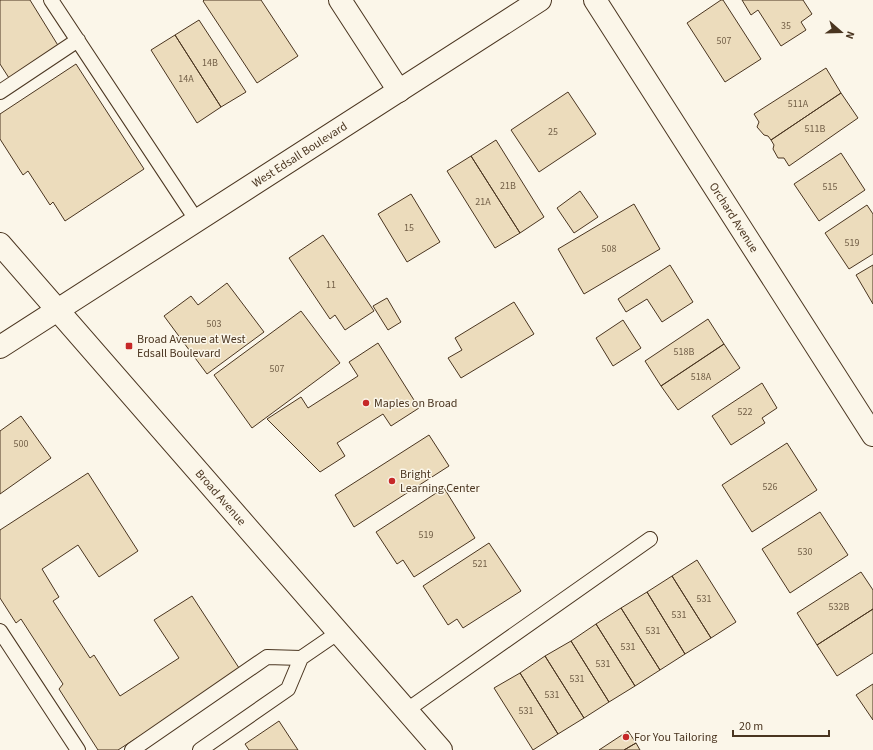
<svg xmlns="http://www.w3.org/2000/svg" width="873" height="750" font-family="'Source Sans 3',sans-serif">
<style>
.building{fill:#ecdcbc;stroke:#4a3520}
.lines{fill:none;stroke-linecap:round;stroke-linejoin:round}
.service-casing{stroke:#4a3520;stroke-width:16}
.minor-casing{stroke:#4a3520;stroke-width:24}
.secondary-casing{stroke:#4a3520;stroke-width:24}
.service{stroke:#fbf6e9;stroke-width:14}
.minor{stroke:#fbf6e9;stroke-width:22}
.secondary{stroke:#fbf6e9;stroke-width:22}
.poi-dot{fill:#c62828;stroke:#fbf6e9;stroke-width:1.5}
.labels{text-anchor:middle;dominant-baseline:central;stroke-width:3;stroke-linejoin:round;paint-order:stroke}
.number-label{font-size:10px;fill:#725f47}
.street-label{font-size:12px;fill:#4a3520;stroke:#fbf6e9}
.poi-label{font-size:12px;fill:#4a3520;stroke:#fbf6e9;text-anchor:start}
</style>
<rect width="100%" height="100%" fill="#fbf6e9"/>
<path class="building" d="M 0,0 L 30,0 L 59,47 L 9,78 L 0,64 Z
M 204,0 L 261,0 L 298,56 L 257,83 L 203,1 Z
M 721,0 L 723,0 L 761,59 L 725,82 L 687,23 Z
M 742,0 L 803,0 L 812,14 L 801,22 L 806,30 L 781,46 L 758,10 L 751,15 Z
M 199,20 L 246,92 L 221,107 L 175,35 Z
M 175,35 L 221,107 L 197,123 L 151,50 Z
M 76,64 L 144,169 L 65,221 L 53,202 L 50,205 L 28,171 L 23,175 L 0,139 L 0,114 Z
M 826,68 L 841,93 L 771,140 L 768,136 L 764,135 L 757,127 L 759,122 L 754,114 Z
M 568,92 L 596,134 L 539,172 L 511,130 Z
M 841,93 L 858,118 L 789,166 L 784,158 L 778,158 L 773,149 L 774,145 L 771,140 Z
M 496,140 L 544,217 L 520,233 L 471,156 Z
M 841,153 L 865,190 L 819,221 L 794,184 Z
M 471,156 L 520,233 L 495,248 L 447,171 Z
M 580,191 L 598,217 L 574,233 L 557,208 Z
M 411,194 L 440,242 L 407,262 L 378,214 Z
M 634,204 L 660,249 L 584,294 L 558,249 Z
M 867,205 L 873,214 L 873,254 L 849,269 L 825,233 Z
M 323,235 L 374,311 L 345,330 L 335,315 L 330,319 L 289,258 Z
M 670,265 L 693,302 L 662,322 L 647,299 L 626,312 L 618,299 Z
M 873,265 L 873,304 L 856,275 Z
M 227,283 L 264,332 L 207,374 L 164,316 L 191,296 L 198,305 Z
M 387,298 L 401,322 L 388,330 L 373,306 Z
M 514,302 L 534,334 L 461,378 L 448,358 L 462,350 L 455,338 Z
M 301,311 L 340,363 L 252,428 L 214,375 Z
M 708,319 L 724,344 L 661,386 L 645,361 Z
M 623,320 L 641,348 L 613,366 L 596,338 Z
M 378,343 L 419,408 L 391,426 L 383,414 L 337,443 L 345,456 L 320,472 L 267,419 L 301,397 L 308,408 L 358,376 L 349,362 Z
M 724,344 L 740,368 L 678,410 L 661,386 Z
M 762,383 L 777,408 L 762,418 L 765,423 L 731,445 L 712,416 Z
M 21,416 L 51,458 L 0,494 L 0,431 Z
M 429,435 L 449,466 L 354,527 L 335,495 Z
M 787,443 L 817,490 L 752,532 L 722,485 Z
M 88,473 L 138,551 L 99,577 L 78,545 L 42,569 L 59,597 L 53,601 L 90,658 L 94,655 L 120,696 L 179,658 L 154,620 L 192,596 L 241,671 L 118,750 L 98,750 L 59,689 L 63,684 L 21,619 L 16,623 L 0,598 L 0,530 Z
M 444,488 L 475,538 L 414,577 L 403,560 L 397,564 L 376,532 Z
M 820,512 L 848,555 L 790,593 L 762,549 Z
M 489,543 L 521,591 L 463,628 L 457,619 L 448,625 L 423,586 Z
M 697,560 L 736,622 L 711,638 L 672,576 Z
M 861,572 L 873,590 L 873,609 L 817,645 L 797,613 Z
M 672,576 L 711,638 L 685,654 L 647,592 Z
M 647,592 L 685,654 L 660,670 L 621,608 Z
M 621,608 L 660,670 L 635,686 L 596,624 Z
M 873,609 L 873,653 L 837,676 L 817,645 Z
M 596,624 L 635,686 L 609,702 L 571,641 Z
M 571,641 L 609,702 L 584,718 L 545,656 Z
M 545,656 L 584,718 L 558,734 L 520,673 Z
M 520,673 L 558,734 L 533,750 L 494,688 Z
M 873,684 L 873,720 L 856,695 Z
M 279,721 L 298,750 L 249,750 L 245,744 Z
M 628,731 L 636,743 L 624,750 L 599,750 Z
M 636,743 L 640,750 L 624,750 Z"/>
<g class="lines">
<defs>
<path id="service" d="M 51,0 L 197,221
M 0,92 L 78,40
M 0,631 L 78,750
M 407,710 L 650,539
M 132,750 L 267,657 L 301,658
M 200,750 L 288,689 L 301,658 L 339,632"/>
<g id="minor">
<path d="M 340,0 L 399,91"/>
<path id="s1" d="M 595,0 L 873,435"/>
<path id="s2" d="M 0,347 L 540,0"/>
</g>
<g id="secondary">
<path id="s3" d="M 0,244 L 441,750"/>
</g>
</defs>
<use href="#service" class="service-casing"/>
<use href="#minor" class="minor-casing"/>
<use href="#secondary" class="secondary-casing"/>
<use href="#service" class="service"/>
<use href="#minor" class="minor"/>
<use href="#secondary" class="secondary"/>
</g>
<g class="poi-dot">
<rect x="125" y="342" width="8" height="8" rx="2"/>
<circle cx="366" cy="403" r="4"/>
<circle cx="392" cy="481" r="4"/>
<circle cx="626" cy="737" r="4"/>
</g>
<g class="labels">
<g class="number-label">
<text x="786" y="26">35</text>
<text x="724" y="41">507</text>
<text x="210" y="63">14B</text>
<text x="186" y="79">14A</text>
<text x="798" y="104">511A</text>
<text x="815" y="129">511B</text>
<text x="553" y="132">25</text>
<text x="508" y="186">21B</text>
<text x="830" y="187">515</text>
<text x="483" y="202">21A</text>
<text x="409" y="228">15</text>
<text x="852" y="243">519</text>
<text x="609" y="249">508</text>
<text x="331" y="285">11</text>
<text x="214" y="324">503</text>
<text x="684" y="352">518B</text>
<text x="277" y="369">507</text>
<text x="701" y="377">518A</text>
<text x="745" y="412">522</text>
<text x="21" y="444">500</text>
<text x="770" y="487">526</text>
<text x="426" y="535">519</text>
<text x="805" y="552">530</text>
<text x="480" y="564">521</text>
<text x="704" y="599">531</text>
<text x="839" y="607">532B</text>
<text x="679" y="615">531</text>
<text x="653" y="631">531</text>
<text x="628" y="647">531</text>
<text x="603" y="664">531</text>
<text x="577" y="679">531</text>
<text x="552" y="695">531</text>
<text x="526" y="711">531</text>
</g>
<g class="street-label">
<text stroke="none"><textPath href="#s2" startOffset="356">West Edsall Boulevard</textPath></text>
<text stroke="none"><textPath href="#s1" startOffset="258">Orchard Avenue</textPath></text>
<text stroke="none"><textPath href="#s3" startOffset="336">Broad Avenue</textPath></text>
</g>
<g class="poi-label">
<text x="137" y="339">Broad Avenue at West<tspan x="137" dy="14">Edsall Boulevard</tspan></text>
<text x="374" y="403">Maples on Broad</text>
<text x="400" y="474">Bright<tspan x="400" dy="14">Learning Center</tspan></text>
<text x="634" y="737">For You Tailoring</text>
</g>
</g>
<g transform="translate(841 32) rotate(110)" stroke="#fbf6e9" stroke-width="3" paint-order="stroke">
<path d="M0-3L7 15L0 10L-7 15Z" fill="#4a3520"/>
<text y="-6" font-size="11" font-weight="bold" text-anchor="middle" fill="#4a3520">N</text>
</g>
<path d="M733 730v6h96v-6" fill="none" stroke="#4a3520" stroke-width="2"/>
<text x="739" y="730" font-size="12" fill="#4a3520" stroke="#fbf6e9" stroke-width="3" paint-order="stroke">20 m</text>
</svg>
